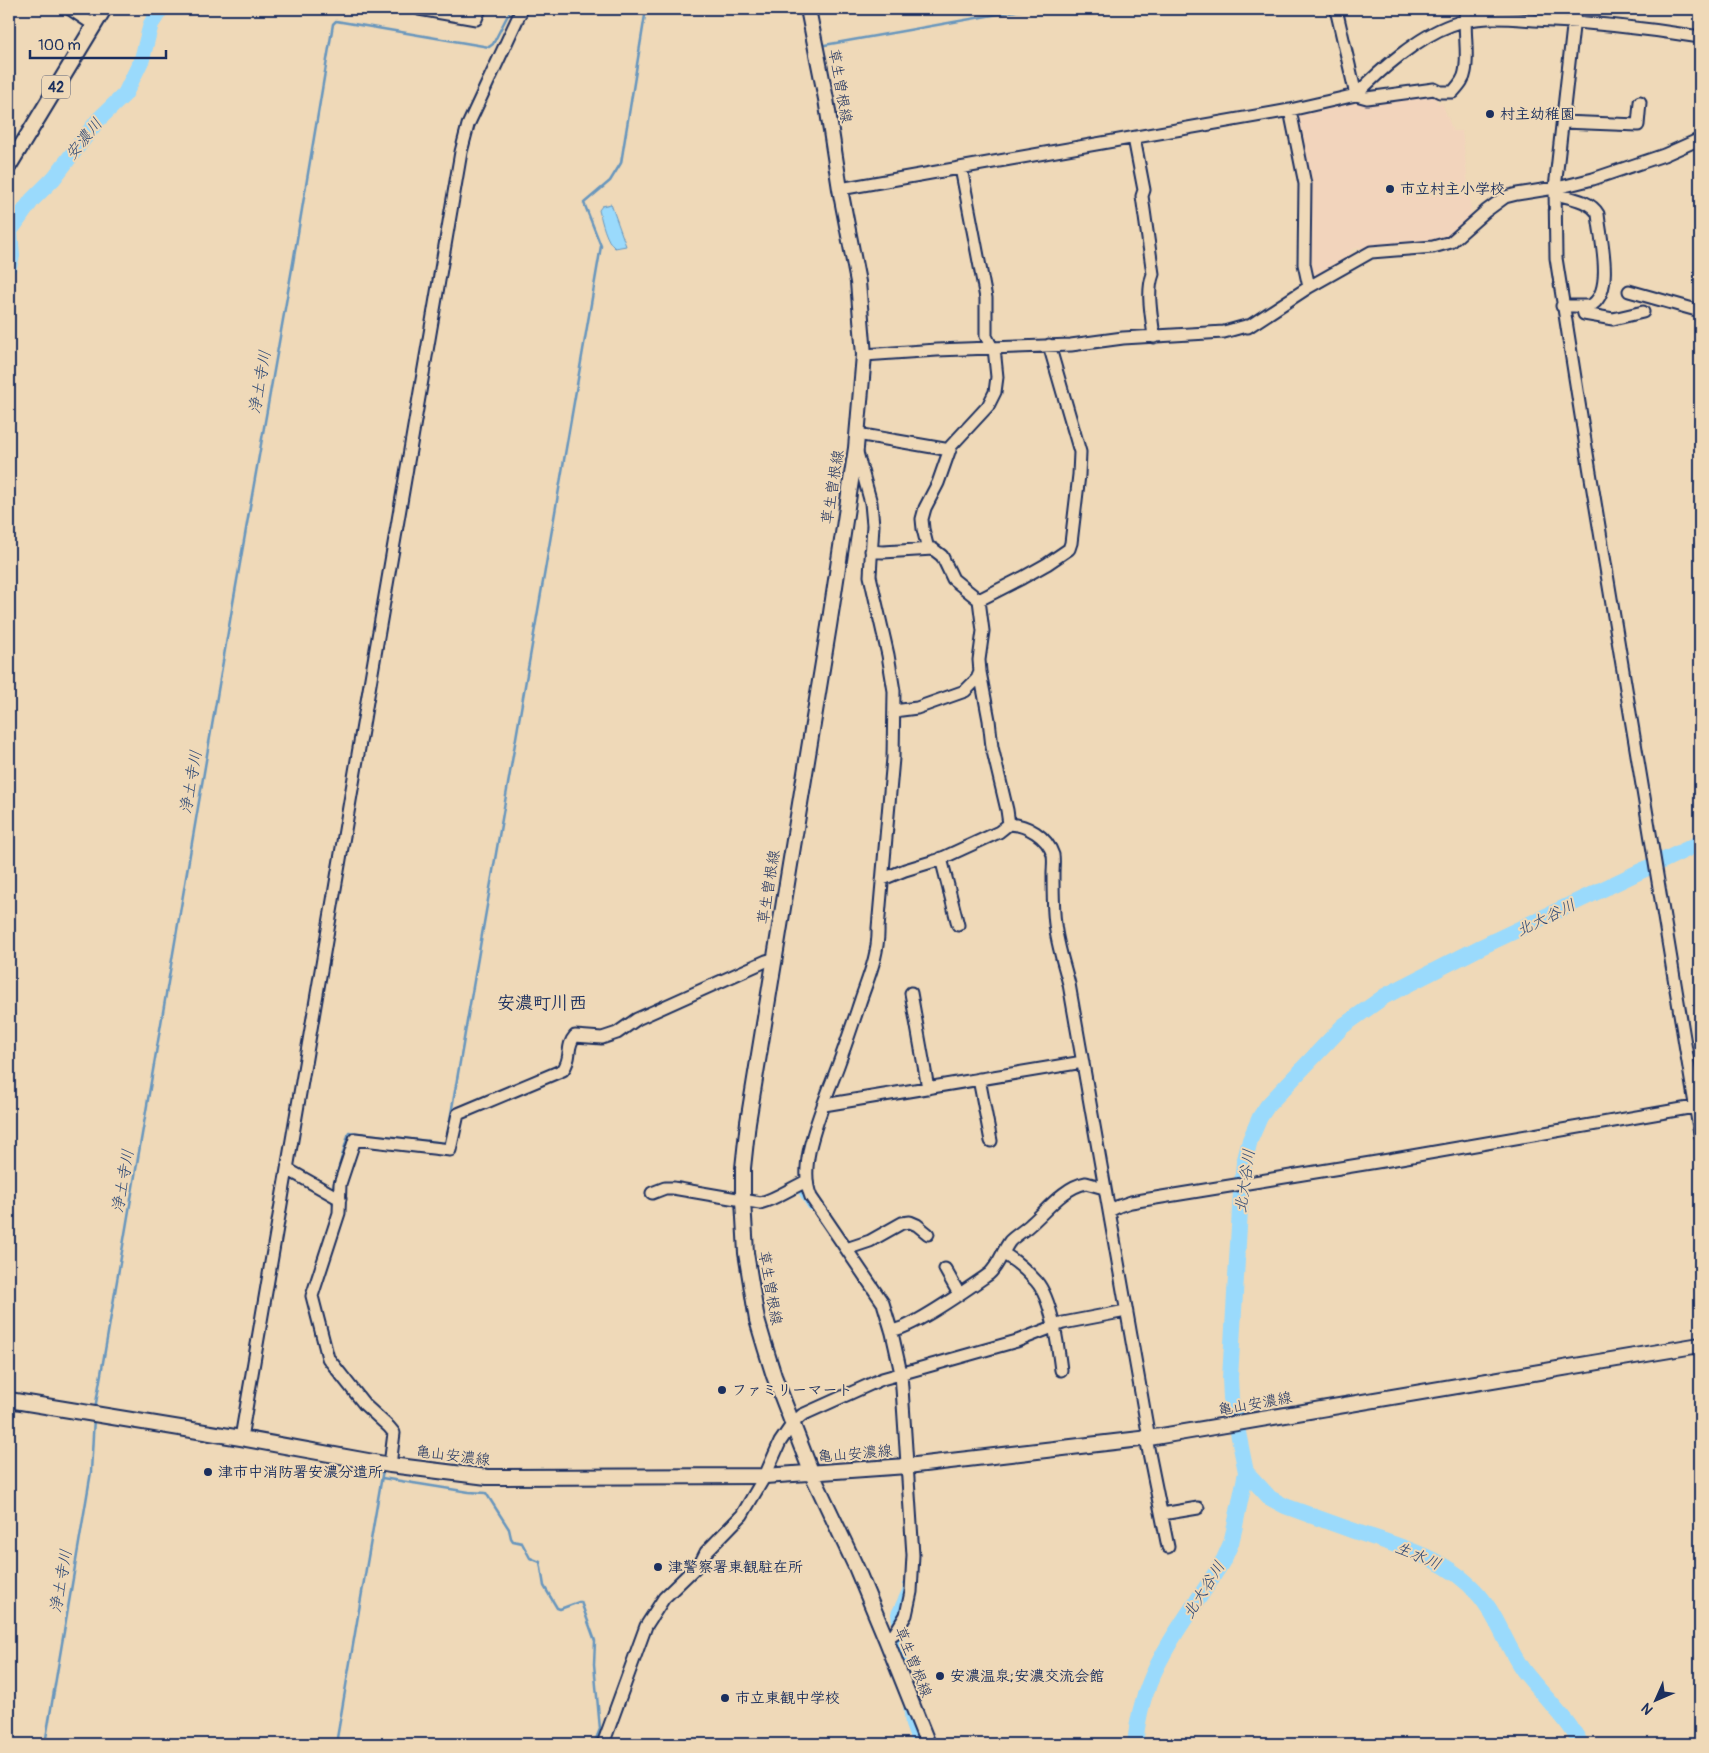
<svg xmlns="http://www.w3.org/2000/svg" width="1709" height="1753" font-family="Pangolin,'Klee One',sans-serif">
<style>
.built{fill:#f2d4bc}
.water{fill:#9adafc;stroke:#6796bd}
.lines{fill:none;stroke-linecap:round;stroke-linejoin:round}
.stream{stroke:#6796bd;stroke-width:2.5}
.canal{stroke:#9adafc;stroke-width:10}
.river{stroke:#9adafc;stroke-width:16}
.minor-casing{stroke:#1b2f5e;stroke-width:15}
.major-casing{stroke:#1b2f5e;stroke-width:18}
.minor{stroke:#efd9b8;stroke-width:11}
.major{stroke:#efd9b8;stroke-width:14}
.poi-dot{fill:#1b2f5e;stroke:#efd9b8;stroke-width:2}
.labels{text-anchor:middle;dominant-baseline:central;stroke-width:4;stroke-linejoin:round;paint-order:stroke}
.shield{fill:#efd9b8;stroke:#5b6279;stroke-width:1}
.shield-label{font-size:14px;font-weight:bold;fill:#1b2f5e}
.street-label{font-size:15px;fill:#1b2f5e;stroke:#efd9b8}
.poi-label{font-size:15px;font-weight:bold;fill:#1b2f5e;stroke:#efd9b8;text-anchor:start}
.water-label{font-size:16px;font-style:italic;fill:#2e4976;stroke:#efd9b8}
.quarter-label{font-size:18px;font-weight:bold;fill:#1b2f5e;stroke:#efd9b8}
</style>
<rect width="100%" height="100%" fill="#efd9b8"/>
<filter id="ink" filterUnits="userSpaceOnUse"><feTurbulence type="fractalNoise" baseFrequency=".02" numOctaves="2"/><feDisplacementMap in="SourceGraphic" scale="10" xChannelSelector="R" yChannelSelector="G"/><feConvolveMatrix kernelMatrix="1 2 1 2 8 2 1 2 1" color-interpolation-filters="sRGB"/></filter>
<g filter="url(#ink)">
<path class="built" d="M 1404,95 L 1435,95 L 1438,104 L 1442,103 L 1453,131 L 1462,131 L 1472,219 L 1452,237 L 1434,243 L 1361,249 L 1359,247 L 1351,250 L 1351,257 L 1315,280 L 1310,278 L 1307,246 L 1309,197 L 1312,181 L 1310,173 L 1305,172 L 1295,116 L 1297,113 L 1316,109 Z"/>
<path class="water" d="M 611,204 L 626,246 L 615,248 C 606,241 602,222 599,210 L 602,206 Z"/>
<g class="lines">
<path class="stream" d="M 819,46 L 1027,9
M 332,1191 L 349,1132 L 446,1143 L 601,246 L 584,203 L 610,181 L 621,163 L 646,9
M 331,1198 L 335,1210
M 95,1409 L 233,603 L 293,263 L 333,24 L 336,21 L 489,47 L 493,44 L 511,9
M 382,1478 L 469,1492 L 486,1493 L 509,1529 L 511,1538 L 513,1541 L 522,1543 L 530,1558 L 540,1562 L 544,1586 L 557,1608 L 560,1609 L 579,1602 L 581,1602 L 595,1641 L 594,1664 L 600,1729 L 594,1744
M 45,1744 L 91,1472 L 94,1417
M 336,1744 L 383,1470"/>
<path class="canal" d="M 801,1188 L 812,1206
M 904,1675 L 896,1614 L 907,1591 L 908,1585
M 908,1704 L 910,1725 L 917,1744"/>
<path class="river" d="M 9,266 L 12,256 L 10,231 L 32,200 L 54,178 L 98,120 L 125,94 L 142,59 L 151,24 L 161,9
M 1246,1472 L 1270,1498 L 1285,1506 C 1310,1515 1334,1524 1360,1533 C 1403,1547 1448,1559 1479,1595 C 1498,1617 1506,1646 1523,1670 C 1542,1695 1566,1716 1581,1744
M 1135,1744 C 1137,1724 1141,1703 1149,1684 C 1167,1639 1199,1601 1224,1559 L 1231,1543 L 1235,1526 L 1246,1472 L 1231,1398 L 1230,1378 L 1241,1193 L 1244,1163 L 1250,1140 L 1260,1117 L 1268,1105 L 1343,1026 L 1385,996 L 1481,947 L 1700,843"/>
<defs>
<path id="minor" d="M 70,9 L 94,25
M 419,9 L 476,19 L 480,9
M 1336,9 L 1356,95
M 1575,9 L 1555,188 L 1556,258 L 1589,466 L 1700,1134
M 1356,95 C 1381,69 1418,37 1451,25 C 1478,15 1505,18 1534,20 C 1590,22 1645,28 1700,37
M 1290,110 L 1305,184 L 1304,264 L 1309,287
M 1563,122 L 1638,125 L 1640,102
M 1134,138 L 1144,190 L 1142,196 L 1153,274 C 1146,293 1152,317 1154,337
M 961,168 L 986,298 L 986,336 L 992,348
M 840,189 L 1290,110 L 1356,95 L 1367,98 L 1434,89 L 1440,92 L 1453,92 C 1458,86 1464,80 1465,72 C 1469,54 1463,30 1466,9
M 1555,194 C 1570,198 1590,200 1598,214 C 1600,237 1614,288 1593,304 C 1587,308 1570,305 1562,306
M 1629,291 L 1700,311
M 1582,306 L 1584,314 L 1613,319 L 1643,312
M 864,355 L 937,350 L 1071,345 L 1123,338 L 1224,332 L 1246,326 L 1248,327 L 1309,287 L 1371,252 L 1433,247 L 1451,242 L 1486,211 L 1505,197 L 1517,194 L 1561,187 L 1593,179 L 1664,155 L 1700,139
M 857,434 L 950,450
M 856,449 L 871,503 L 873,525 L 870,576 L 888,655 L 894,691 L 893,758 L 878,928 C 879,953 869,976 861,999 C 851,1029 841,1060 829,1089 C 818,1120 798,1166 811,1197 L 883,1303 L 892,1333 L 901,1373 L 913,1555 L 911,1592 L 906,1615 L 895,1633 L 886,1639
M 928,549 L 923,529 L 922,519 L 925,508 L 938,483 L 951,446 L 988,406 L 995,392 L 997,377 L 994,348
M 871,551 L 883,552 L 933,549 L 942,556 L 953,579 L 979,600 L 983,631 L 979,660 L 980,672 L 989,720 L 992,747 L 1007,810 L 1009,824
M 979,600 L 1022,578 L 1047,564 L 1069,549 L 1071,543 L 1079,475 L 1080,452 L 1049,345
M 894,711 L 917,708 L 965,691 L 977,679 L 980,672
M 941,858 L 958,925
M 883,879 L 905,870 L 938,860 L 999,832 L 1009,824 C 1027,825 1047,836 1053,855 C 1054,861 1053,868 1053,874 C 1053,891 1053,908 1055,924 C 1057,944 1064,964 1069,984 L 1149,1438
M 911,993 L 928,1088
M 979,1079 L 991,1141
M 824,1105 L 1083,1062
M 287,1169 L 340,1199
M 652,1193 L 665,1188 L 673,1188 L 760,1203 C 776,1199 791,1188 807,1181
M 1109,1211 L 1119,1206 L 1131,1202 L 1389,1160 L 1700,1106
M 846,1248 L 849,1248 L 870,1241 L 902,1223 L 910,1222 L 917,1225 L 928,1234
M 1003,1253 C 1014,1260 1027,1271 1036,1281 C 1052,1299 1058,1346 1061,1370
M 945,1269 L 959,1294
M 891,1330 C 907,1332 973,1285 989,1274 C 999,1265 1002,1252 1010,1241 C 1016,1235 1025,1230 1031,1224 C 1047,1210 1064,1187 1086,1183 L 1104,1188
M 241,1438 L 461,152 L 468,125 L 522,9
M 1146,1438 L 1168,1547
M 390,1465 L 394,1433 L 389,1427 L 365,1405 L 328,1358 L 312,1296 L 339,1213 L 340,1184 L 355,1139 L 450,1150 L 458,1114 L 563,1070 C 573,1057 565,1047 575,1036 L 602,1038 L 617,1033 L 637,1019 L 766,961 L 773,959
M 1162,1514 L 1198,1508
M 603,1744 L 646,1626 L 664,1598 L 701,1562 L 706,1552 L 742,1515 L 765,1476 L 780,1442 L 793,1423 L 802,1415 L 882,1379 L 1017,1341 L 1063,1323 L 1126,1311"/>
<path id="major" d="M 808,9 L 826,99 L 840,189 L 858,282 L 864,355 L 856,448 L 829,626 L 748,1122 L 743,1168 L 743,1200 L 746,1253 L 757,1320 L 765,1347 L 774,1376 L 812,1474 L 856,1567 L 886,1639 L 928,1744
M 9,166 L 104,9
M 9,1400 L 241,1438 L 390,1465 L 487,1477 L 765,1476 L 907,1466 L 1149,1438 L 1700,1345"/>
</defs>
<use href="#minor" class="minor-casing"/>
<use href="#major" class="major-casing"/>
<use href="#minor" class="minor"/>
<use href="#major" class="major"/>
</g>
</g>
<g class="poi-dot">
<circle cx="1490" cy="114" r="5"/>
<circle cx="1390" cy="189" r="5"/>
<circle cx="722" cy="1390" r="5"/>
<circle cx="208" cy="1472" r="5"/>
<circle cx="658" cy="1567" r="5"/>
<circle cx="940" cy="1676" r="5"/>
<circle cx="725" cy="1698" r="5"/>
</g>
<g class="labels">
<rect class="shield" x="42" y="75.5" width="28" height="23" rx="4"/>
<g class="shield-label">
<text x="56" y="87">42</text>
</g>
<g class="street-label">
<text transform="translate(840 86) rotate(80)">草生曽根線</text>
<text transform="translate(833 487) rotate(-81)">草生曽根線</text>
<text transform="translate(769 887) rotate(-81)">草生曽根線</text>
<text transform="translate(770 1288) rotate(80)">草生曽根線</text>
<text transform="translate(1255 1404) rotate(-10)">亀山安濃線</text>
<text transform="translate(855 1454) rotate(-5)">亀山安濃線</text>
<text transform="translate(453 1456) rotate(7)">亀山安濃線</text>
<text transform="translate(913 1662) rotate(68)">草生曽根線</text>
</g>
<g class="poi-label">
<text x="1500" y="114">村主幼稚園</text>
<text x="1400" y="189">市立村主小学校</text>
<text x="732" y="1390">ファミリーマート</text>
<text x="218" y="1472">津市中消防署安濃分遣所</text>
<text x="668" y="1567">津警察署東観駐在所</text>
<text x="950" y="1676">安濃温泉;安濃交流会館</text>
<text x="735" y="1698">市立東観中学校</text>
</g>
<g class="water-label">
<text transform="translate(84 139) rotate(-51)">安濃川</text>
<text transform="translate(260 382) rotate(-80)">浄土寺川</text>
<text transform="translate(191 782) rotate(-80)">浄土寺川</text>
<text transform="translate(1546 918) rotate(-26)">北大谷川</text>
<text transform="translate(123 1181) rotate(-80)">浄土寺川</text>
<text transform="translate(1245 1181) rotate(-82)">北大谷川</text>
<text transform="translate(1418 1556) rotate(23)">生水川</text>
<text transform="translate(61 1581) rotate(-80)">浄土寺川</text>
<text transform="translate(1204 1590) rotate(-58)">北大谷川</text>
</g>
<g class="quarter-label">
<text x="542" y="1003">安濃町川西</text>
</g>
</g>
<rect width="1709" height="1753" fill="none" stroke="#efd9b8" stroke-width="30"/>
<rect x="15" y="15" width="1679" height="1723" fill="none" stroke="#1b2f5e" stroke-width="2" filter="url(#ink)"/>
<g transform="translate(1656 1700) rotate(225)" stroke="#efd9b8" stroke-width="4" paint-order="stroke">
<path d="M0-4L9 19L0 12L-9 19Z" fill="#1b2f5e"/>
<text y="-8" font-size="14" font-weight="bold" text-anchor="middle" fill="#1b2f5e">N</text>
</g>
<path d="M30 50v8h136v-8" fill="none" stroke="#1b2f5e" stroke-width="2.5"/>
<text x="38" y="50" font-size="15" fill="#1b2f5e" stroke="#efd9b8" stroke-width="4" paint-order="stroke">100 m</text>
</svg>
